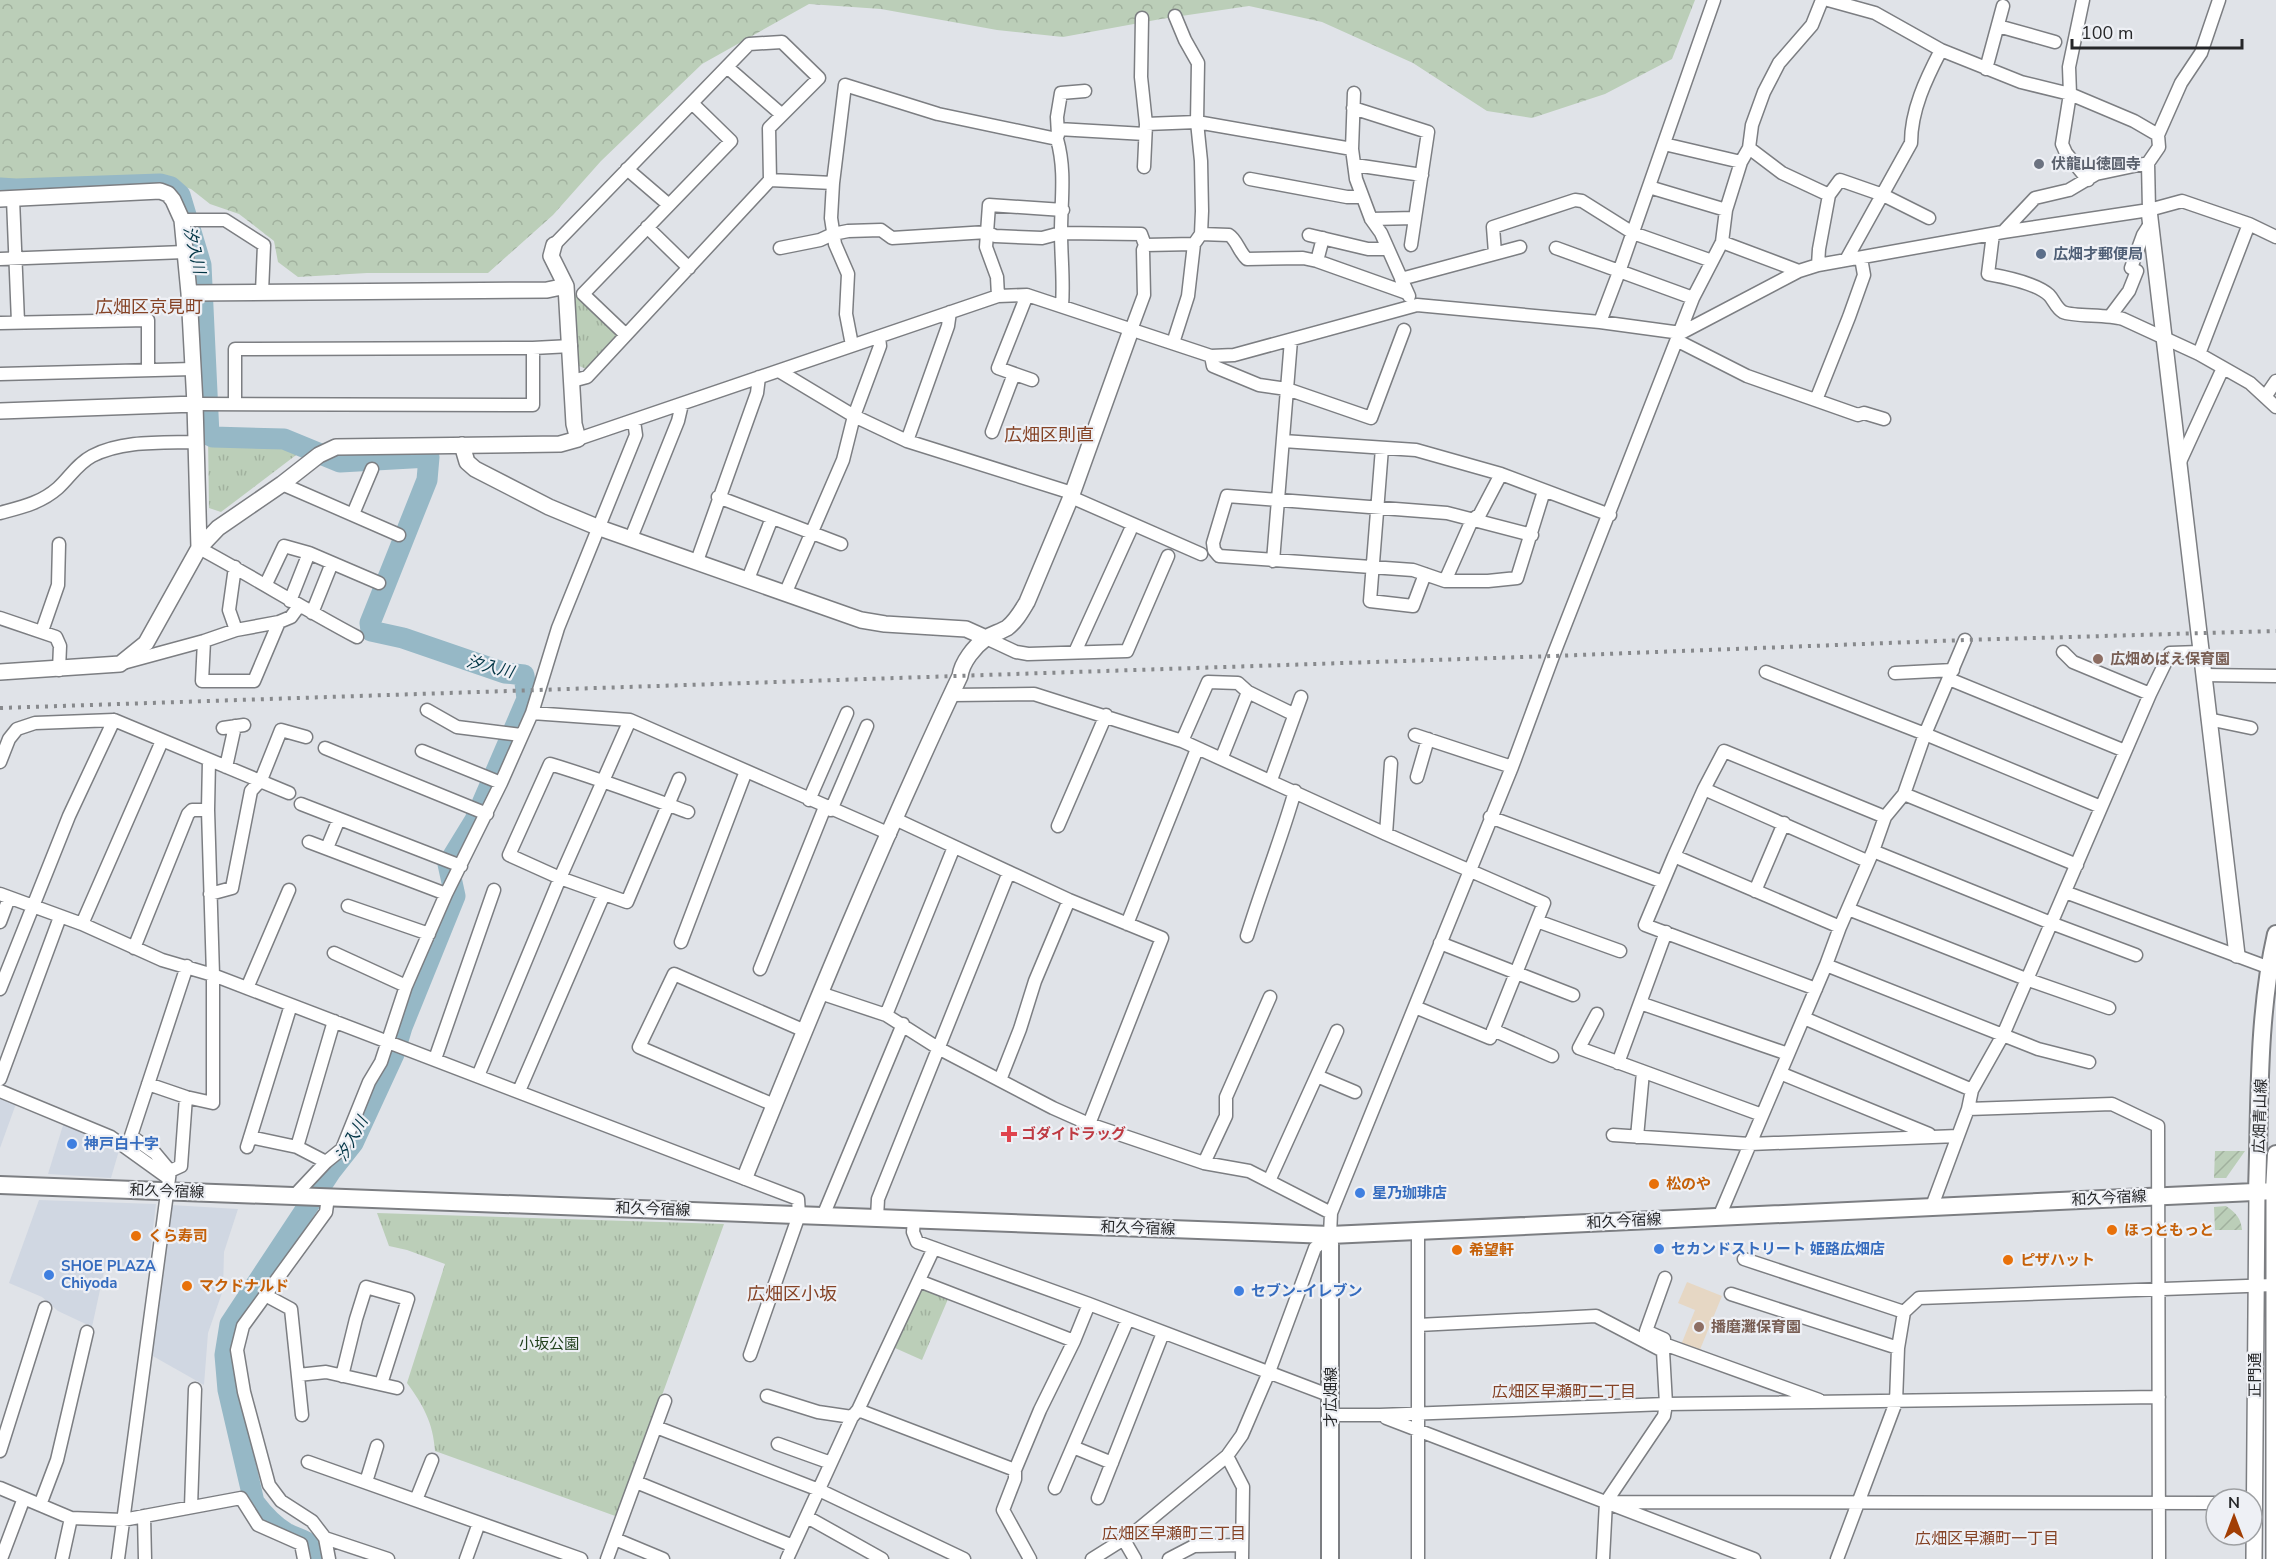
<svg xmlns="http://www.w3.org/2000/svg" width="2276" height="1559" font-family="'Nunito Sans','Noto Sans JP',sans-serif">
<style>
.built{fill:#d0d7e2}
.education{fill:#e6d7c4}
.forest{fill:url(#forest-crowns)}
.park{fill:url(#park-tufts)}
.garden{fill:url(#garden-furrows)}
.lines{fill:none;stroke-linecap:round;stroke-linejoin:round}
.river{stroke:#96b8c6;stroke-width:21}
.minor-casing{stroke:#7c7e82;stroke-width:15}
.tertiary-casing{stroke:#7c7e82;stroke-width:18}
.secondary-casing{stroke:#7c7e82;stroke-width:20}
.minor{stroke:#fff;stroke-width:12}
.tertiary{stroke:#fff;stroke-width:15}
.secondary{stroke:#fff;stroke-width:16}
.rail{stroke:#87898c;stroke-width:4;stroke-dasharray:3 6;stroke-linecap:butt}
.worship-dot{fill:#6b7280;stroke:#eef0f5;stroke-width:2}
.service-dot{fill:#5c6f8a;stroke:#eef0f5;stroke-width:2}
.education-dot{fill:#8d6e63;stroke:#eef0f5;stroke-width:2}
.health-dot{fill:#e0444e;stroke:#eef0f5;stroke-width:2}
.shop-dot{fill:#3f7fe0;stroke:#eef0f5;stroke-width:2}
.food-dot{fill:#e8710a;stroke:#eef0f5;stroke-width:2}
.labels{text-anchor:middle;dominant-baseline:central;stroke-width:4.5;stroke-linejoin:round;paint-order:stroke}
.worship-label{font-size:15px;font-weight:bold;fill:#5b616d;stroke:#eef0f5;text-anchor:start}
.service-label{font-size:15px;font-weight:bold;fill:#4e5e75;stroke:#eef0f5;text-anchor:start}
.education-label{font-size:15px;font-weight:bold;fill:#785e54;stroke:#eef0f5;text-anchor:start}
.street-label{font-size:15px;fill:#262729;stroke:#eef0f5}
.health-label{font-size:15px;font-weight:bold;fill:#be3a42;stroke:#eef0f5;text-anchor:start}
.shop-label{font-size:15px;font-weight:bold;fill:#366cbe;stroke:#eef0f5;text-anchor:start}
.food-label{font-size:15px;font-weight:bold;fill:#c56008;stroke:#eef0f5;text-anchor:start}
.park-label{font-size:15px;fill:#20401b;stroke:#eef0f5}
.water-label{font-size:16px;font-style:italic;fill:#003444;stroke:#eef0f5}
.neighbourhood-label{font-size:16px;fill:#854326;stroke:#eef0f5}
.quarter-label{font-size:18px;fill:#854326;stroke:#eef0f5}
</style>
<defs>
<pattern id="forest-crowns" width="20" height="18" patternUnits="userSpaceOnUse" patternTransform="scale(1.5)"><rect width="20" height="18" fill="#bbceb8"/><path d="M2 6a3 3 0 1 1 6 0M12 15a3 3 0 1 1 6 0" fill="none" stroke="#a1b19e"/></pattern>
<pattern id="park-tufts" width="24" height="20" patternUnits="userSpaceOnUse" patternTransform="scale(1.5)"><rect width="24" height="20" fill="#bbceb8"/><path d="M3 7l-1-3M5 7V3M7 7l1-3M15 17l-1-3M17 17v-4M19 17l1-3" fill="none" stroke="#a1b19e"/></pattern>
<pattern id="garden-furrows" width="10" height="10" patternUnits="userSpaceOnUse" patternTransform="scale(1.5)"><rect width="10" height="10" fill="#bbceb8"/><path d="M-1 1l2-2M0 10L10 0M9 11l2-2" fill="none" stroke="#a1b19e"/></pattern>
</defs>
<rect width="100%" height="100%" fill="#e0e3e8"/>
<path class="built" d="M 1,1096 L 17,1101 L 0,1148 L 0,1098 Z
M 64,1122 L 120,1147 L 111,1178 L 48,1174 Z
M 39,1200 L 156,1204 L 148,1271 L 106,1262 L 92,1327 L 58,1311 L 42,1297 L 9,1283 Z
M 171,1205 L 238,1209 L 224,1252 L 223,1290 L 208,1333 L 204,1385 L 151,1355 Z"/>
<path class="education" d="M 1687,1282 L 1722,1296 L 1699,1352 L 1681,1345 L 1695,1310 L 1678,1303 Z"/>
<path class="forest" d="M 0,0 L 1695,0 L 1672,59 L 1605,94 L 1532,118 L 1487,111 L 1413,63 L 1322,22 L 1249,6 L 1161,19 L 1063,37 L 997,30 L 881,9 L 809,4 L 702,64 L 601,161 L 553,215 L 488,273 L 367,273 L 298,277 L 278,262 L 274,241 L 239,214 L 210,204 L 191,189 L 158,178 L 122,176 L 36,183 L 0,178 Z"/>
<path class="park" d="M 577,294 L 616,331 L 616,339 L 586,369 L 577,365 L 574,296 Z
M 208,438 L 283,441 L 304,449 L 221,512 L 209,508 Z
M 377,1213 L 724,1224 L 618,1517 L 435,1451 C 433,1422 423,1405 407,1383 L 445,1264 L 407,1250 L 389,1246 Z
M 921,1288 L 948,1299 L 922,1360 L 895,1348 Z"/>
<path class="garden" d="M 2215,1151 L 2245,1151 L 2226,1178 L 2214,1178 Z
M 2226,1206 C 2236,1213 2241,1218 2242,1230 L 2215,1230 L 2214,1207 Z"/>
<g class="lines">
<path class="river" d="M 0,188 L 16,189 L 160,184 L 171,187 L 180,195 L 201,265 L 209,435 L 213,437 L 284,439 L 340,462 L 429,457 L 427,480 L 370,623 L 371,631 L 403,638 L 505,673 L 524,675 L 527,699 L 475,820 L 448,864 L 455,896 L 402,1027 L 394,1054 L 353,1143 L 331,1171 L 230,1324 L 225,1355 L 228,1390 L 254,1502 C 263,1514 273,1525 286,1533 C 303,1542 311,1539 320,1559"/>
<defs>
<path id="minor" d="M 1828,0 L 1875,13 L 1941,50 L 2021,82 L 2070,94 L 2134,121 L 2158,135
M 2083,0 L 2069,67 L 2070,94 L 2062,144 L 2066,153 L 2088,180
M 1175,16 L 1185,40 L 1198,63 L 1197,122 L 1201,161 L 1202,211 L 1201,234
M 1142,18 L 1141,77 L 1146,124 L 1144,167
M 1998,26 L 2055,42
M 727,67 L 781,114
M 1986,69 L 2003,6
M 1354,93 L 1352,149 L 1356,179 L 1371,219 L 1381,233 L 1409,296
M 1353,108 L 1428,132 L 1411,245
M 1146,124 L 1197,122 L 1352,149
M 1058,129 L 1145,134
M 1058,135 L 1057,117 L 1061,93 L 1085,91
M 1664,144 L 1741,162
M 1749,148 L 1782,173 L 1829,195
M 1355,165 L 1422,175
M 627,169 L 669,205
M 1250,179 L 1347,197 L 1362,197
M 770,180 L 833,183
M 1649,187 L 1726,210
M 13,199 L 18,322
M 2149,210 L 2148,163 L 2159,147 L 2158,135 L 2181,83 L 2201,53 L 2219,0
M 1371,219 L 1415,218
M 182,220 L 225,220 L 264,245 L 262,292
M 647,227 L 689,268
M 2003,232 L 2035,198 L 2069,190 L 2096,174 L 2148,163
M 1993,234 L 1988,274 C 2005,277 2036,283 2049,295 C 2054,300 2056,308 2063,312 C 2074,317 2107,314 2123,319 L 2199,354 L 2250,383 L 2276,407
M 1309,235 L 1368,249 L 1387,249
M 1722,242 L 1799,271
M 554,245 L 749,44 L 782,42 L 819,78 L 769,128 L 770,180 L 587,377 L 572,381
M 780,248 L 820,240 L 833,234 L 848,231 L 881,230 L 892,238 L 987,232 L 995,236 L 1042,238 L 1061,233 L 1141,234 L 1145,245 L 1194,244 L 1201,234 L 1229,235 C 1237,240 1239,252 1247,259 L 1303,258 L 1317,261 L 1407,293
M 1556,248 L 1693,298
M 1495,253 L 1493,227 L 1575,200 L 1582,201 L 1633,233 L 1712,261
M 0,259 L 185,252
M 1846,260 L 1911,143 C 1911,110 1926,79 1941,50
M 1317,261 L 1323,238
M 1818,265 L 1819,249 L 1829,195 L 1840,180 L 1883,195 L 1929,218
M 1401,279 L 1520,247
M 1027,295 L 998,368 L 1032,380
M 998,296 L 997,277 L 986,247 L 989,205 L 1063,210
M 2111,315 L 2129,291 L 2137,271 L 2131,268 L 2143,235 L 2150,224
M 1600,322 L 1619,272 L 1714,0
M 0,323 L 148,320 L 148,370
M 1131,330 L 1144,295 L 1143,250 L 1145,245
M 626,335 L 583,294 L 731,141 L 692,103
M 1678,341 L 1747,376 L 1858,415 L 1864,413 L 1884,419
M 1173,343 L 1188,296 L 1194,244
M 852,345 L 846,314 L 848,274 L 835,244 L 831,218 L 833,183 L 845,85 L 938,114 L 1057,139 C 1066,171 1061,200 1061,232 C 1061,257 1064,281 1062,306
M 2199,354 L 2249,224
M 1211,356 L 1213,366 L 1259,385 L 1287,389 L 1371,418 L 1404,330
M 779,371 L 854,416 L 907,441 L 1072,493
M 0,374 L 193,369
M 2265,397 L 2276,381
M 1816,400 L 1849,317 L 1864,275 L 1861,258
M 195,404 L 533,405 L 533,348
M 235,404 L 235,349 L 533,348 L 571,346
M 992,432 L 1014,374
M 578,439 L 998,296 L 1027,295 L 1211,356 L 1234,355 L 1417,305 L 1600,322 L 1681,333 L 1799,271 L 1818,265 L 2003,232 L 2149,210 L 2182,201 L 2249,224 L 2276,237
M 907,441 L 948,326 L 950,312
M 1283,441 L 1416,450 L 1501,474 L 1610,515
M 1382,448 L 1370,601 L 1413,606 L 1425,574
M 2179,464 L 2223,368
M 282,484 L 399,535
M 718,497 L 841,544
M 1071,497 L 1201,554
M 0,513 C 22,507 41,503 58,488 C 70,477 77,464 92,456 C 123,440 162,443 196,442
M 353,514 L 372,469
M 1532,535 L 1447,513 L 1227,496 L 1213,543 L 1214,550 L 1219,556 L 1413,570 L 1445,581 L 1488,581 L 1517,578 L 1544,491
M 631,538 L 678,421 L 682,404
M 199,548 C 253,577 304,609 357,637
M 697,561 L 757,393 L 759,377
M 1273,561 L 1291,340
M 235,567 L 229,610 L 236,630
M 748,579 L 772,518
M 1445,581 L 1472,520 L 1480,514 L 1501,474
M 266,584 L 284,546 L 309,553 L 379,583
M 785,594 L 843,460 L 854,416 L 880,346 L 879,337
M 290,601 L 309,553
M 312,613 L 332,563
M 0,618 L 56,637 L 60,646 L 59,670
M 42,631 L 58,585 L 59,544
M 986,638 L 1016,652 L 1028,654 L 1127,651 L 1168,556
M 204,641 L 202,681 L 254,681 L 279,622
M 1075,652 L 1130,531
M 2063,652 L 2073,662 L 2150,694
M 123,663 L 204,641 L 236,630 L 279,622 L 291,617 L 299,606
M 1766,672 L 1925,734 L 2101,807
M 1895,673 L 1953,670
M 2203,675 L 2276,676
M 1949,679 L 2125,751
M 951,695 L 1034,694 L 1182,741 L 1386,834 L 1544,903 L 1490,1038 L 1415,1007
M 427,710 L 457,727 L 521,735
M 532,713 L 630,720 L 890,834
M 2208,719 L 2251,728
M 223,728 L 244,725
M 1415,735 L 1512,767
M 1182,741 L 1208,682 L 1238,683 L 1248,692 L 1293,714
M 325,748 L 487,814
M 422,751 L 501,783
M 1222,757 L 1248,692
M 0,762 L 9,739 L 17,729 L 35,723 L 114,720 L 289,793
M 226,767 L 235,726
M 1417,777 L 1428,739
M 679,779 L 627,902 L 560,878 L 509,855 L 550,764 C 597,778 642,795 688,812
M 1271,780 L 1301,697
M 1904,794 L 2077,865
M 809,800 L 847,713
M 301,804 L 461,866
M 831,810 L 867,726
M 1490,817 L 1663,882
M 895,819 L 1069,900 L 1162,938 L 1089,1124
M 1058,826 L 1106,715
M 1386,834 L 1391,763
M 309,842 L 446,894
M 327,848 L 339,819
M 1873,851 L 2051,923 L 2136,955
M 1674,856 L 1704,789
M 1867,861 L 1704,789 L 1724,751 L 1885,817
M 1755,891 L 1784,823
M 2065,892 L 2275,970
M 0,894 L 82,924 L 162,960 L 213,975 L 798,1199 L 799,1215 L 750,1355
M 210,894 L 232,888 L 251,791 L 261,780 L 281,730 L 306,737
M 348,906 L 429,934
M 1848,909 L 2026,979 L 2109,1008
M 1537,921 L 1620,951
M 0,922 L 9,898
M 82,924 L 162,741
M 1127,924 L 1197,749
M 1247,936 C 1262,887 1281,840 1295,791
M 681,942 L 746,771
M 1440,943 L 1573,995
M 134,948 L 188,814 L 192,810 L 208,810
M 334,953 L 406,986
M 1826,965 L 2038,1049 L 2089,1062
M 760,969 L 825,807
M 247,988 L 289,890
M 0,989 L 69,816 L 114,720
M 1816,989 L 1645,925 L 1674,856 L 1840,927
M 820,993 L 886,1015 L 938,1048 L 1053,1108 L 1089,1124 L 1204,1163 L 1249,1171 L 1331,1213
M 1640,1003 L 1788,1054
M 1597,1014 L 1579,1048 L 1762,1115
M 886,1015 L 954,847
M 1804,1018 L 1972,1090
M 1493,1030 L 1552,1056
M 435,1059 L 494,890
M 1618,1063 L 1666,932
M 1780,1073 L 1929,1134
M 478,1076 L 560,878 L 630,720
M 1317,1076 L 1355,1092
M 0,1079 L 60,917
M 1000,1080 L 1020,1029 L 1035,981 L 1069,900
M 148,1084 L 186,1097 L 213,1103 L 213,975 L 208,810 L 209,760
M 0,1091 L 111,1137 L 168,1178
M 519,1091 L 604,894
M 774,1105 L 639,1047 L 674,974 L 805,1031
M 1968,1109 L 2112,1104 L 2158,1126 L 2159,1559
M 1613,1135 L 1750,1144 L 1958,1136
M 250,1137 L 297,1147 L 326,1162
M 1637,1137 L 1643,1072
M 247,1147 L 291,1005
M 297,1147 L 334,1021
M 1204,1163 L 1226,1116 L 1226,1097 L 1270,997
M 170,1171 L 155,1153 L 131,1136 L 187,966
M 170,1171 L 181,1166 L 186,1097
M 1269,1181 L 1337,1031
M 295,1195 L 326,1162 L 342,1149 L 369,1082 L 381,1062 L 406,986 L 446,894 L 501,783 L 532,713 L 558,628 L 636,435 L 634,421
M 328,1197 L 326,1212 L 243,1326 L 237,1350 L 244,1392 L 269,1485 L 281,1501 L 312,1521 L 325,1538 L 329,1559
M 1932,1206 L 1968,1109 L 1972,1090 L 2003,1035 L 2150,694 L 2170,653 L 2200,652
M 823,1216 L 903,1024
M 1719,1217 L 1826,965 L 1840,927 L 1873,851 L 1885,817 L 1904,794 L 1925,734 L 1965,640
M 877,1218 L 878,1199 L 1009,872
M 914,1220 L 913,1232 L 917,1242 L 1089,1304 L 1331,1396
M 1744,1259 L 1904,1312
M 919,1281 L 1074,1341
M 1731,1294 L 1898,1348
M 265,1295 L 291,1309 L 302,1415
M 1418,1325 L 1596,1316 L 1663,1351 L 1666,1404 L 1664,1416 L 1606,1502 L 1603,1559
M 1664,1344 L 1819,1400
M 1664,1350 L 1664,1339 L 1646,1331 L 1665,1278
M 298,1375 L 326,1372 L 397,1388
M 342,1376 L 356,1319 L 366,1287 L 408,1299 L 381,1384
M 767,1396 L 818,1412 L 852,1417
M 858,1410 L 1015,1470 L 1040,1410 L 1074,1341 L 1089,1304
M 1331,1415 L 1380,1415 L 1666,1404 L 2159,1397
M 1386,1418 L 1754,1559
M 656,1427 L 819,1490 L 964,1559
M 778,1444 L 831,1463
M 1073,1447 L 1112,1463
M 0,1451 L 45,1308
M 1227,1456 L 1243,1487 L 1242,1559
M 308,1462 L 581,1559
M 1015,1470 L 1015,1479 L 1003,1510 L 1030,1559
M 366,1482 L 377,1446
M 636,1482 L 793,1546
M 0,1488 L 71,1518 L 123,1520 L 241,1498 L 258,1525 L 301,1544 L 304,1559
M 1055,1488 L 1128,1319
M 1098,1498 L 1163,1333
M 416,1500 L 432,1460
M 1606,1502 L 2216,1503
M 40,1505 L 57,1460 L 87,1332
M 191,1507 L 195,1389
M 144,1516 L 145,1559
M 807,1517 L 882,1559
M 325,1538 L 388,1559
M 615,1539 L 663,1559
M 1124,1540 L 1135,1559
M 1,1559 L 24,1498
M 62,1559 L 71,1518
M 118,1559 L 170,1171
M 466,1559 L 479,1523
M 607,1559 L 665,1401
M 787,1559 L 852,1417 L 858,1410 L 934,1248
M 1092,1559 L 1135,1532 L 1227,1456 L 1242,1435 L 1269,1372 L 1315,1248 L 1330,1235 L 1331,1213 L 1512,767 L 1553,656 L 1693,298 L 1722,242 L 1726,210 L 1741,162 L 1749,148 L 1752,125 L 1764,92 L 1779,63 L 1812,25 L 1822,0
M 1169,1559 L 1194,1546 L 1242,1545
M 1418,1559 L 1418,1232
M 1837,1559 L 1896,1402 L 1898,1348 L 1904,1312 L 1919,1298 L 2274,1285"/>
<path id="tertiary" d="M 0,199 L 160,191 L 168,194 L 173,200 L 182,220 L 189,293 L 195,404 L 199,548
M 2149,210 L 2237,955
M 189,293 L 547,290 L 566,286
M 0,411 L 195,404
M 462,445 L 467,462 L 475,469 L 549,507 L 597,527 L 861,620 L 885,624 L 966,629 L 986,638
M 0,672 L 120,664 L 146,643 L 199,548 L 218,528 L 282,484 L 319,455 L 336,447 L 560,444 L 578,439 L 574,424 L 566,286 L 551,256 L 554,245
M 745,1177 C 813,1009 882,841 960,676 C 962,662 974,647 986,638 C 992,634 1000,632 1007,628 C 1016,621 1021,612 1027,602 L 1071,497 L 1131,330
M 2254,1559 L 2257,1191
M 2274,1559 L 2274,1191"/>
<path id="secondary" d="M 0,1185 L 1330,1235 L 2276,1191
M 2257,1191 C 2260,1106 2257,1017 2276,934
M 2274,1191 L 2276,1154
M 1330,1235 L 1330,1559"/>
</defs>
<use href="#minor" class="minor-casing"/>
<use href="#tertiary" class="tertiary-casing"/>
<use href="#secondary" class="secondary-casing"/>
<use href="#minor" class="minor"/>
<use href="#tertiary" class="tertiary"/>
<use href="#secondary" class="secondary"/>
<path class="rail" d="M 0,708 L 1553,656 L 1965,640 L 2276,631"/>
</g>
<circle class="worship-dot" cx="2039" cy="164" r="6"/>
<circle class="service-dot" cx="2041" cy="254" r="6"/>
<g class="education-dot">
<circle cx="2098" cy="659" r="6"/>
<circle cx="1699" cy="1327" r="6"/>
</g>
<path class="health-dot" d="M1006 1125h6v6h6v6h-6v6h-6v-6h-6v-6h6z"/>
<g class="shop-dot">
<circle cx="72" cy="1144" r="6"/>
<circle cx="1360" cy="1193" r="6"/>
<circle cx="1659" cy="1249" r="6"/>
<circle cx="49" cy="1275" r="6"/>
<circle cx="1239" cy="1291" r="6"/>
</g>
<g class="food-dot">
<circle cx="1654" cy="1184" r="6"/>
<circle cx="2112" cy="1230" r="6"/>
<circle cx="136" cy="1236" r="6"/>
<circle cx="1457" cy="1250" r="6"/>
<circle cx="2008" cy="1260" r="6"/>
<circle cx="187" cy="1286" r="6"/>
</g>
<g class="labels">
<g class="worship-label">
<text x="2051" y="164">伏龍山徳圓寺</text>
</g>
<g class="service-label">
<text x="2053" y="254">広畑才郵便局</text>
</g>
<g class="education-label">
<text x="2110" y="659">広畑めばえ保育園</text>
<text x="1711" y="1327">播磨灘保育園</text>
</g>
<g class="street-label">
<text transform="translate(2260 1116) rotate(-88)">広畑青山線</text>
<text transform="translate(167 1191) rotate(2)">和久今宿線</text>
<text transform="translate(2109 1198) rotate(-3)">和久今宿線</text>
<text transform="translate(653 1209) rotate(2)">和久今宿線</text>
<text transform="translate(1624 1221) rotate(-3)">和久今宿線</text>
<text transform="translate(1138 1228) rotate(2)">和久今宿線</text>
<text transform="translate(2255 1375) rotate(-90)">正門通</text>
<text transform="translate(1331 1397) rotate(-90)">才広畑線</text>
</g>
<g class="health-label">
<text x="1021" y="1134">ゴダイドラッグ</text>
</g>
<g class="shop-label">
<text x="84" y="1144">神戸白十字</text>
<text x="1372" y="1193">星乃珈琲店</text>
<text x="1671" y="1249">セカンドストリート 姫路広畑店</text>
<text x="61" y="1266">SHOE PLAZA<tspan x="61" dy="17">Chiyoda</tspan></text>
<text x="1251" y="1291">セブン-イレブン</text>
</g>
<g class="food-label">
<text x="1666" y="1184">松のや</text>
<text x="2124" y="1230">ほっともっと</text>
<text x="148" y="1236">くら寿司</text>
<text x="1469" y="1250">希望軒</text>
<text x="2020" y="1260">ピザハット</text>
<text x="199" y="1286">マクドナルド</text>
</g>
<g class="park-label">
<text x="549" y="1344">小坂公園</text>
</g>
<g class="water-label">
<text transform="translate(194 250) rotate(77)">汐入川</text>
<text transform="translate(490 667) rotate(14)">汐入川</text>
<text transform="translate(352 1139) rotate(-61)">汐入川</text>
</g>
<g class="neighbourhood-label">
<text x="1564" y="1392">広畑区早瀬町二丁目</text>
<text x="1174" y="1534">広畑区早瀬町三丁目</text>
<text x="1987" y="1539">広畑区早瀬町一丁目</text>
</g>
<g class="quarter-label">
<text x="149" y="307">広畑区京見町</text>
<text x="1049" y="435">広畑区則直</text>
<text x="792" y="1294">広畑区小坂</text>
</g>
</g>
<g transform="translate(2234 1517)"><circle r="28" fill="#eef0f5" stroke="#9ea0a3" stroke-width="1.5"/>
<path d="M0-4.5L10 22L0 15L-10 22Z" fill="#a23e04"/>
<text y="-9" font-size="16" font-weight="bold" text-anchor="middle" fill="#262729">N</text>
</g>
<path d="M2072 39v9h170v-9" fill="none" stroke="#262729" stroke-width="3"/>
<text x="2081" y="39" font-size="18" fill="#262729" stroke="#eef0f5" stroke-width="4.5" paint-order="stroke">100 m</text>
</svg>
